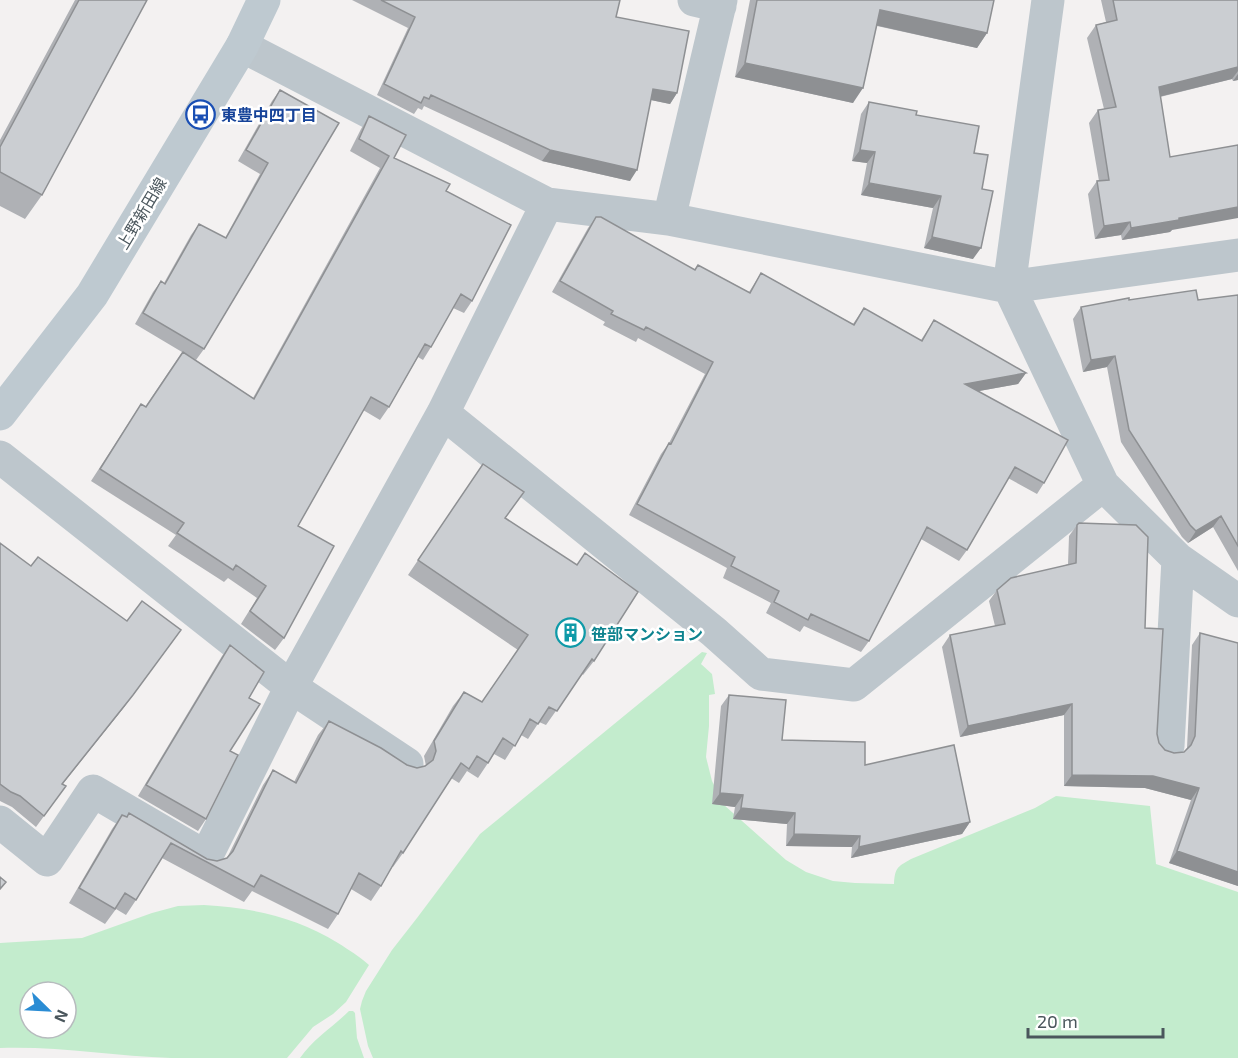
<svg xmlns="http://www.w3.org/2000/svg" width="1238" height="1058" font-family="'Exo 2','Noto Sans JP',sans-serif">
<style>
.green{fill:#c3eccd;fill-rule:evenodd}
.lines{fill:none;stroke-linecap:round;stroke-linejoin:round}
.street{stroke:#bdc6cc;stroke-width:33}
.secondary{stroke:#bec9d0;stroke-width:33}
.wall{fill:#afb1b5}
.shaded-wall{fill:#8e9093}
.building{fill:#cbced2;stroke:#8e9093;stroke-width:1.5}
.labels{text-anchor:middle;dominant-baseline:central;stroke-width:5;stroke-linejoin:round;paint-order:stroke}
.transit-label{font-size:16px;font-weight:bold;fill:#164399;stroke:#fff;text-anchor:start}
.street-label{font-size:16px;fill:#4a565c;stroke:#fff}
.culture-label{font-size:16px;font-weight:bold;fill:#0d838f;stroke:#fff;text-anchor:start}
</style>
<rect width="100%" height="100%" fill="#f3f1f1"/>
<path class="green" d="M 702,652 L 707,653 L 701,664 L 712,674 L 715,694 L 709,695 L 709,726 L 706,757 L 712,781 L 724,805 L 786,860 L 806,872 L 833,881 L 855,883 L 894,884 C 895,868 897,867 911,859 L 1035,808 L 1056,796 L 1150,806 L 1156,864 L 1238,892 L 1238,1058 L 373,1058 L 368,1046 L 360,1009 L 362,1001 L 366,991 L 392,950 L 417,918 L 480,834 Z
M 204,905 C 253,908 296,917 338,943 C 349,950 359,956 369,965 L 346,1002 L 333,1014 L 313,1027 L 287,1058 C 249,1058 210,1058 171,1058 C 114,1056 58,1046 0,1048 L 0,943 L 82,938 L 152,913 L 178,906 ZM 30,992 L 66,992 L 66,1028 L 30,1028 Z
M 349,1011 L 353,1011 L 355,1013 L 357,1038 L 364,1058 L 300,1058 C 313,1039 333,1027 349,1011 Z"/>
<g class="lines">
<path class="street" d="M 694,0 L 720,6
M 1048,0 L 1009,287 L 1103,485 L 1178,559 L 1238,601
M 242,46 L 547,204 L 669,219 L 1009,287 L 1238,255
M 669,219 L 721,0
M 443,413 L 714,632 L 761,674 L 854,685 L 1103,485
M 0,457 L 291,687 L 407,764
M 1168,746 L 1178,559
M 0,822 L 47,860 L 93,791 L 206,857 L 291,687 L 443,413 L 547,204"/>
<path class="secondary" d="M 0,414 L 92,295 L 242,46 L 264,0"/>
</g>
<path class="wall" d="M 75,0 L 147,0 L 42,195 L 25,219 L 0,206 L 0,140 Z
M 352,0 L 620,0 L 616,17 L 677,93 L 670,104 L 651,100 L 630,181 L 542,161 L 424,106 L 422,110 L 418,108 L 414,114 L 377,95 L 408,28 Z
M 750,0 L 994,0 L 987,33 L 977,48 L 877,26 L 853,103 L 735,77 Z
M 1101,0 L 1238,0 L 1238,80 L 1233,81 L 1232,79 L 1160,97 L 1172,230 L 1170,232 L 1122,240 L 1121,235 L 1095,239 L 1088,194 L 1097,181 L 1099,181 L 1089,123 L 1098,110 L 1104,109 L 1087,38 L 1096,25 L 1106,22 Z
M 280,90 L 339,123 L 204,349 L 196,360 L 185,353 L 253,398 L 380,168 L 350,151 L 361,129 L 369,116 L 394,158 L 446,191 L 472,301 L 464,313 L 453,308 L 431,347 L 423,360 L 418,357 L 389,407 L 380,420 L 363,410 L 298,526 L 284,638 L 275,650 L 241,624 L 257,598 L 228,578 L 224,582 L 168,546 L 176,535 L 91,481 L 141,404 L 145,407 L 182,352 L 135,324 L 153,292 L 161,281 L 164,283 L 191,235 L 199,224 L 225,238 L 260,174 L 238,161 L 272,101 Z
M 869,102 L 916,115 L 974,153 L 982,189 L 973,259 L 924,248 L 933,208 L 861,195 L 867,163 L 852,161 L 861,114 Z
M 596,217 L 694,270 L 698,265 L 749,292 L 761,273 L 853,324 L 864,308 L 921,340 L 934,320 L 1026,373 L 1018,384 L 979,391 L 1044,483 L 1037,494 L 1008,478 L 967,550 L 959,561 L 921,539 L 869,641 L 861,652 L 804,626 L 800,632 L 766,613 L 771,603 L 723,578 L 727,568 L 629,515 L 661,454 L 669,443 L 705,374 L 638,338 L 636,342 L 603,325 L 605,322 L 552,292 L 588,228 Z
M 1238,295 L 1238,571 L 1213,527 L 1188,543 L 1182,537 L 1121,442 L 1107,367 L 1083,372 L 1073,319 L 1081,307 L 1129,300 L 1198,300 Z
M 483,464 L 505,518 L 594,661 L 583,675 L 582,674 L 546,725 L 539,722 L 528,739 L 521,735 L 505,760 L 494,754 L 478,778 L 467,771 L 459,783 L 451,778 L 403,853 L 393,867 L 392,867 L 381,886 L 371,901 L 351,889 L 338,914 L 328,929 L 252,891 L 244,902 L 162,858 L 136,900 L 126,915 L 116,909 L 105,924 L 69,903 L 112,829 L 122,815 L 207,859 L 217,861 L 227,858 L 263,785 L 273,770 L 294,782 L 318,735 L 329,721 L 407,765 L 417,768 L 426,766 L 424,756 L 453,706 L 464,692 L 482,702 L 518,650 L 408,575 Z
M 1077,525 L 1145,628 L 1157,734 L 1159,743 L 1165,750 L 1174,753 L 1184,752 L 1187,748 L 1192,645 L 1200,633 L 1238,643 L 1238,886 L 1169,863 L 1191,800 L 1145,788 L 1064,786 L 1064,715 L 960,737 L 942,647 L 950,635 L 995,626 L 989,601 L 997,590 L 1068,564 L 1069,536 Z
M 0,543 L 125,706 L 62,784 L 66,786 L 36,827 L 12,807 L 0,801 Z
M 230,645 L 249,698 L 206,819 L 198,831 L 138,796 L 222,656 Z
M 729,695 L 782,740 L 865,765 L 970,822 L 962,834 L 851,858 L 852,847 L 786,846 L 787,824 L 733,819 L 735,807 L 712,804 L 721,706 Z"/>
<path class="shaded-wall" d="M 880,10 L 987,33 L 977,48 L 870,24 Z
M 745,63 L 863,88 L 853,103 L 735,77 Z
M 1238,67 L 1238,71 L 1232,79 L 1150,99 L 1159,87 Z
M 1238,74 L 1238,80 L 1233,81 Z
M 653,89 L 677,93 L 670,104 L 646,99 Z
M 550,150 L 637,170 L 630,181 L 542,161 Z
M 860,150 L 875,152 L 867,163 L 852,161 Z
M 869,183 L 941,196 L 933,208 L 861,195 Z
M 1238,207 L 1238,218 L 1172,230 L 1170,232 L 1122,240 L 1131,228 L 1179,218 Z
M 1130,222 L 1121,235 L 1095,239 L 1104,226 Z
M 932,237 L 981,248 L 973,259 L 924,248 Z
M 1115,356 L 1107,367 L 1083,372 L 1091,360 Z
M 1026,373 L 1018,384 L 957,395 L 965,384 Z
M 1221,516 L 1213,527 L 1188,543 L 1196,531 Z
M 181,630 L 125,706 L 54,795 L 62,784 Z
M 1072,704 L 1064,715 L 960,737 L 968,726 Z
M 1072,775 L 1153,776 L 1199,788 L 1191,800 L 1145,788 L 1064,786 Z
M 720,793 L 743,795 L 735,807 L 712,804 Z
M 741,808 L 795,813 L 787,824 L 733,819 Z
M 970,822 L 962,834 L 851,858 L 859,847 Z
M 794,834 L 860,836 L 852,847 L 786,846 Z
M 1177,851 L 1238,872 L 1238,886 L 1169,863 Z"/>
<path class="building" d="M 79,0 L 147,0 L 42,195 L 0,172 L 0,147 Z
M 381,0 L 620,0 L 616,17 L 689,31 L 677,93 L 653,89 L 637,170 L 550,150 L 431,95 L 429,99 L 424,97 L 421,103 L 384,84 L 415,17 Z
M 757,0 L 994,0 L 987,33 L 880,10 L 863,88 L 745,63 Z
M 1113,0 L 1238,0 L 1238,67 L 1159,87 L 1170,157 L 1238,145 L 1238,207 L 1179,218 L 1179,220 L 1131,228 L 1130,222 L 1104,226 L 1097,181 L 1109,180 L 1098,110 L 1116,107 L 1096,25 L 1117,20 Z
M 280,90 L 339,123 L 204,349 L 143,313 L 161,281 L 165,284 L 199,224 L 226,238 L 268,163 L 246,150 Z
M 869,102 L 917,111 L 916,115 L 979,126 L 974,153 L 988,155 L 982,189 L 993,191 L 981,248 L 932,237 L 941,196 L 869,183 L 875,152 L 860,150 Z
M 369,116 L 406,135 L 394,158 L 450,184 L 446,191 L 511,225 L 472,301 L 461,294 L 431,347 L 425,344 L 389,407 L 371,397 L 298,526 L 334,546 L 284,638 L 250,611 L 266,586 L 236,565 L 233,570 L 177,533 L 184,523 L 100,469 L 141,404 L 146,407 L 183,352 L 254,399 L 389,156 L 359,139 Z
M 596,217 L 601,217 L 695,270 L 698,265 L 750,293 L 761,273 L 854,325 L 864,308 L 922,341 L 934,320 L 1026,373 L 965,384 L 1068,440 L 1044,483 L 1015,467 L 967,550 L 927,527 L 869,641 L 811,614 L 808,620 L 774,602 L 779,591 L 731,566 L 735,557 L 637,504 L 669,443 L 671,444 L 713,362 L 646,327 L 644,330 L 611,314 L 613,311 L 560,281 Z
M 1196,290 L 1198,300 L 1238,295 L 1238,546 L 1221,516 L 1196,531 L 1190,525 L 1129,430 L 1115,356 L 1091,360 L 1081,307 L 1129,298 L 1129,300 Z
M 483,464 L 524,492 L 505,518 L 577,565 L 585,553 L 638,592 L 594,661 L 592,659 L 557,711 L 549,707 L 538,724 L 530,719 L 515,746 L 503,738 L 488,763 L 477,756 L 469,769 L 461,763 L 403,853 L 401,851 L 381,886 L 359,873 L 338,914 L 261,875 L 254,887 L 171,843 L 136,900 L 125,893 L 115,909 L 79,888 L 122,815 L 127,817 L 129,813 L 207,859 L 217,861 L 227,858 L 233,851 L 273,770 L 296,783 L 329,721 L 381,748 L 407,765 L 417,768 L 425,766 L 433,760 L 436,751 L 434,741 L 464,692 L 482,702 L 528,635 L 418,560 Z
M 1079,523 L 1136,525 L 1148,537 L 1145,628 L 1163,629 L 1157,734 L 1159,743 L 1165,750 L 1174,753 L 1184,752 L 1191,745 L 1195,736 L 1200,633 L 1238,643 L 1238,872 L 1177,851 L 1199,788 L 1153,776 L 1072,775 L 1072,704 L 968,726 L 950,635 L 1005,624 L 997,590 L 1011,578 L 1076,563 L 1077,525 Z
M 0,543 L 31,566 L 38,557 L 127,621 L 142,601 L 181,630 L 133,695 L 62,784 L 66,786 L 44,816 L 20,796 L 11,792 L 0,784 Z
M 230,645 L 264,672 L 249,698 L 260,704 L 230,751 L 238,755 L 206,819 L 146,785 Z
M 729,695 L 786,700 L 782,740 L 865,742 L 865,765 L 954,745 L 970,822 L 859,847 L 860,836 L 794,834 L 795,813 L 741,808 L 743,795 L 720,793 Z
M 0,877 L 6,882 L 0,889 Z"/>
<defs>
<symbol id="bus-ring" viewBox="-11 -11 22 22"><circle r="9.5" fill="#fff" stroke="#1a4fb4" stroke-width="1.5"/><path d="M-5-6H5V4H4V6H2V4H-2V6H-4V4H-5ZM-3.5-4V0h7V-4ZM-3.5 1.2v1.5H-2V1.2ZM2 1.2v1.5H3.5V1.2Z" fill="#1a4fb4"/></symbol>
<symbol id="building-ring" viewBox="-11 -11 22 22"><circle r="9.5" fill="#fff" stroke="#0f9aa8" stroke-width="1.5"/><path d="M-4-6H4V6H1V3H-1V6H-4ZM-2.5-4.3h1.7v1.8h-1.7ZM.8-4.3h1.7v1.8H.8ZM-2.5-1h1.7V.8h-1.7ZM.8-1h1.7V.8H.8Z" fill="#0f9aa8"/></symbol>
</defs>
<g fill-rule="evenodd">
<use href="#bus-ring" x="184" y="98" width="33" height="33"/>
<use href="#building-ring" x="554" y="616" width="33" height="33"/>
</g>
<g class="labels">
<g class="transit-label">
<text x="221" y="114">東豊中四丁目</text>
</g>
<g class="street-label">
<text transform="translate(141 213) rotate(-59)">上野新田線</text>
</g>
<g class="culture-label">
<text x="591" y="633">笹部マンション</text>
</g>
</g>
<g transform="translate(48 1010) rotate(114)"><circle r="28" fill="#ffffff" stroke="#b7bbbe" stroke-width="1.5"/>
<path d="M0-4.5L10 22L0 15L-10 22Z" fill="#2a8cd4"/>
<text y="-9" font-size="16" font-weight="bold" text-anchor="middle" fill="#4a565c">N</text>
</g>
<path d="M1028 1028v9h135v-9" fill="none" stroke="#4a565c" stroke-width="3"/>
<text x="1037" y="1028" font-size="18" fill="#4a565c" stroke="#ffffff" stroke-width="4.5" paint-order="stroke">20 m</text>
</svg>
